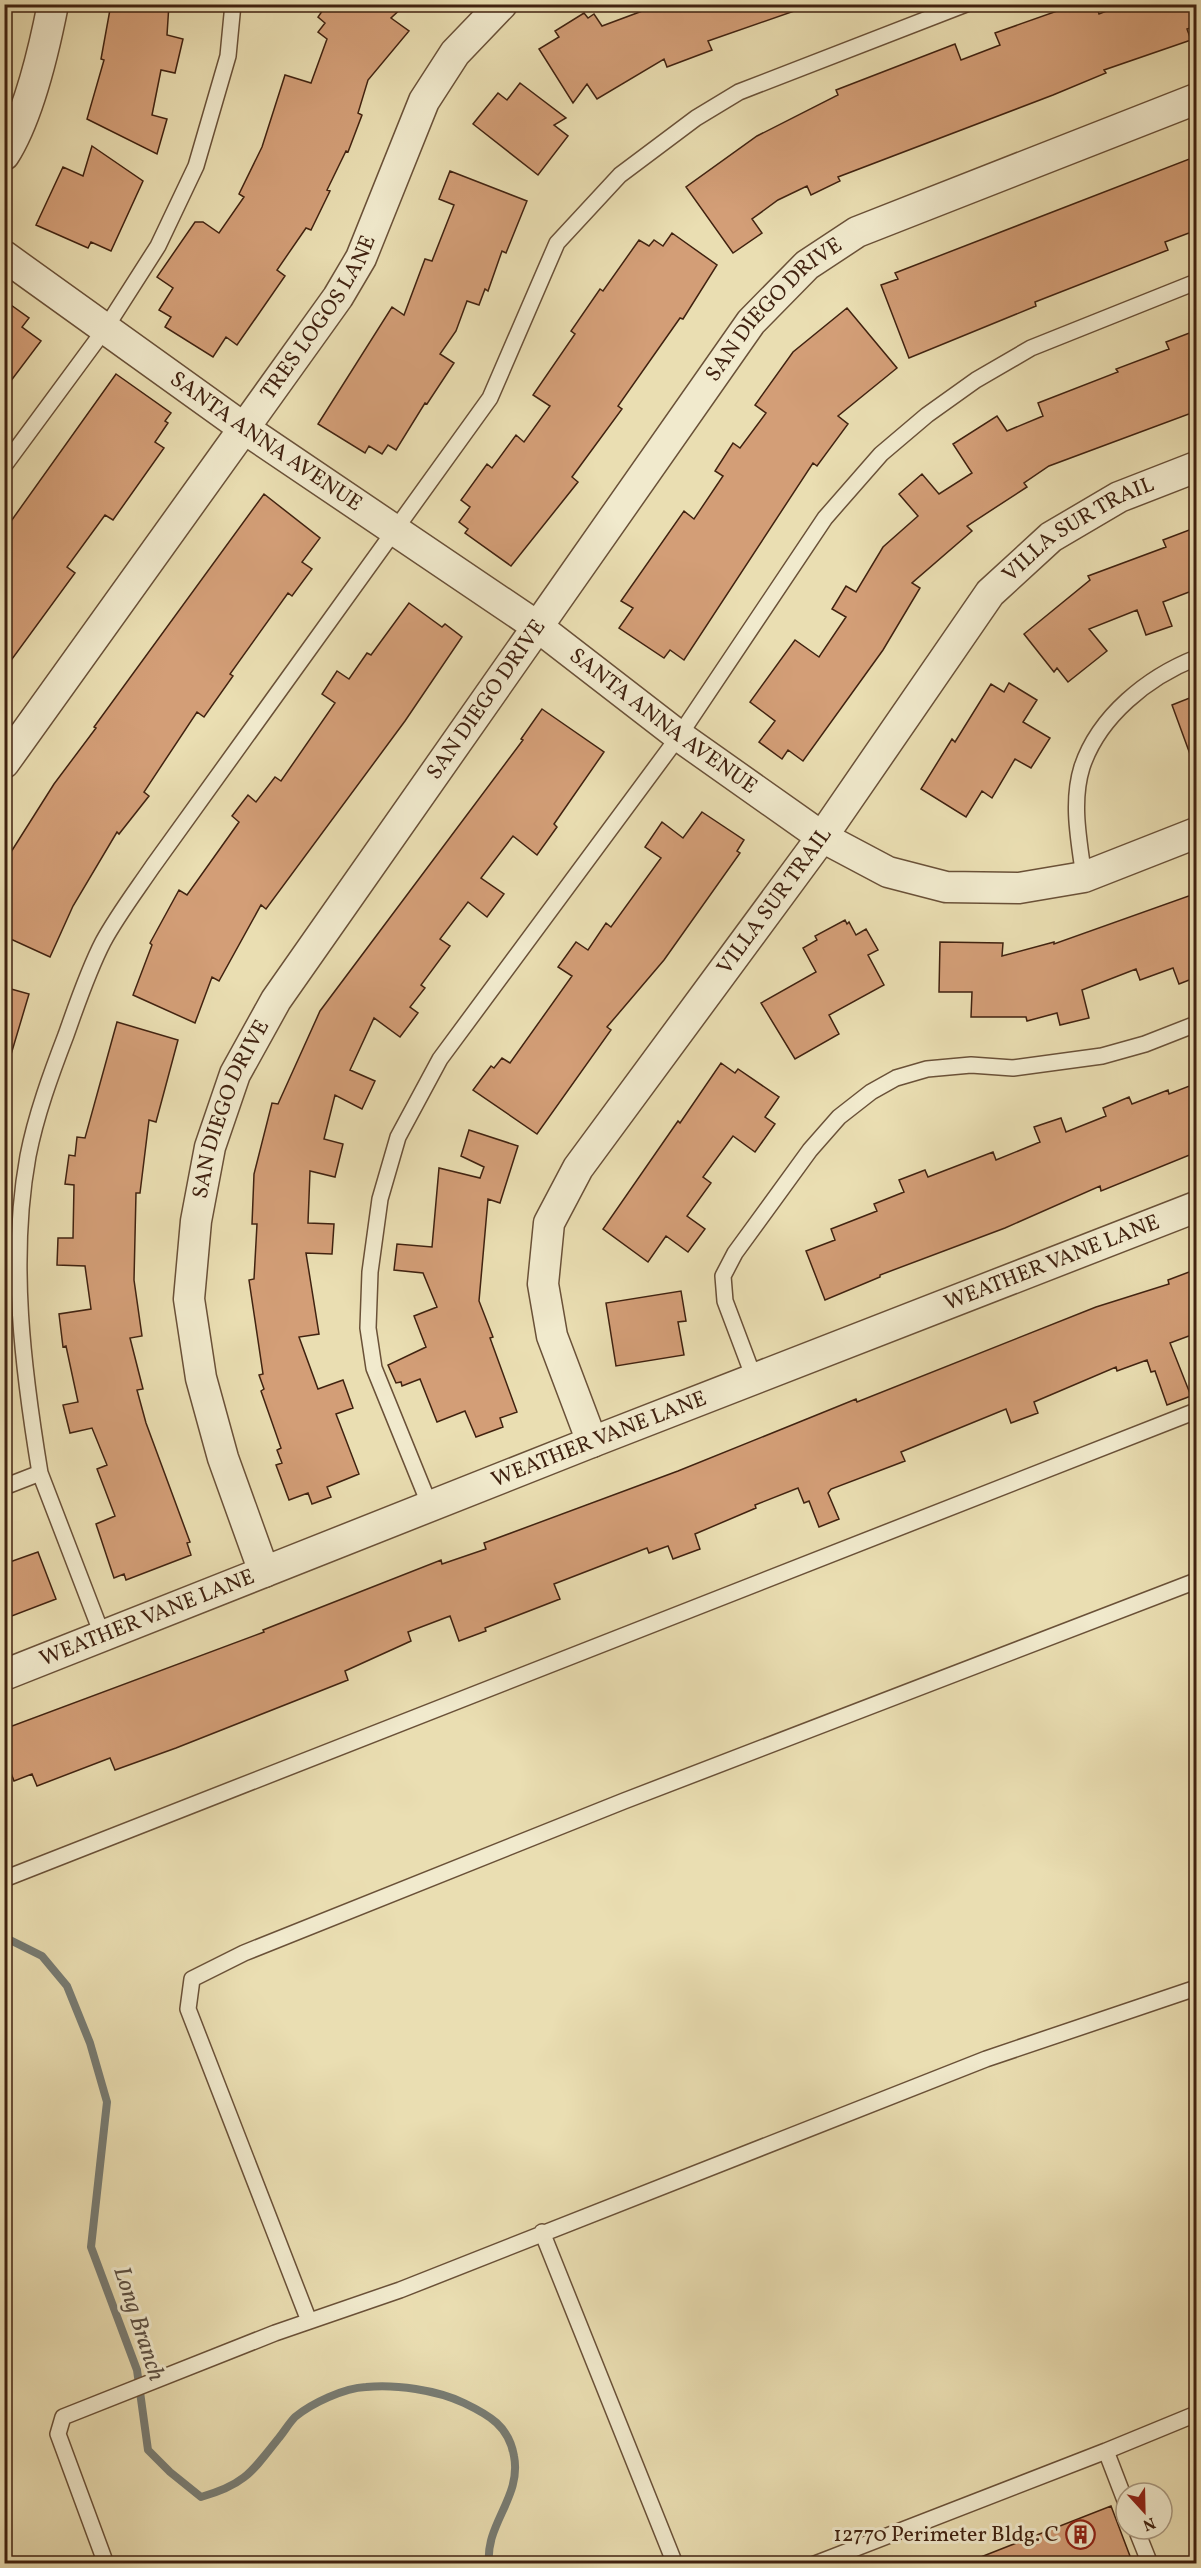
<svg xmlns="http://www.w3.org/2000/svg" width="1201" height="2568" font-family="Vollkorn,serif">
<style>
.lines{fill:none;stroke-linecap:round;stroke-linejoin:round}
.stream{stroke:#787d75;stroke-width:8}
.building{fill:#d39e77;stroke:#402210;stroke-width:1.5}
.lane-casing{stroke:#6a5138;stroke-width:18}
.street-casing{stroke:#6a5138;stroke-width:33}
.lane{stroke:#f1eacd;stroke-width:15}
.street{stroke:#f1eacd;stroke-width:30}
.labels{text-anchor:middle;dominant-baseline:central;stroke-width:6;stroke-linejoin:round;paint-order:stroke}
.street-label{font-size:22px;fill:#402210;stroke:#f1eacd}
.poi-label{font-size:22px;fill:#402210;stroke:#f1eacd;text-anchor:end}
.water-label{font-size:24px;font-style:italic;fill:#5c4f42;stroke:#f1eacd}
</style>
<rect width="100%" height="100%" fill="#eadeb2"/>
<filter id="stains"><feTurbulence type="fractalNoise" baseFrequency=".00333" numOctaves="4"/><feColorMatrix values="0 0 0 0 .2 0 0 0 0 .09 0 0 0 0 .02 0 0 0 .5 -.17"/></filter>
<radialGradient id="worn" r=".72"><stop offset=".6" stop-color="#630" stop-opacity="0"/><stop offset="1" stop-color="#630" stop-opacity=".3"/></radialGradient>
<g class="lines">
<path class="stream" d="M 4,1937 L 42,1956 L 67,1986 L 90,2043 L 107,2102 L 91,2247 L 137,2370 L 148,2450 L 170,2472 L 201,2497 C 244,2485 252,2472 278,2439 C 284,2432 289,2423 295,2417 C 312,2403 344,2388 366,2387 C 395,2384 437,2390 464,2403 C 489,2415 509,2426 514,2456 C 522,2497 485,2524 489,2564"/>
</g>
<path class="building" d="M 111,4 L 169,4 L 167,35 L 183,39 L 175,73 L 161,70 L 152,115 L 167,119 L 157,154 L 87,119 L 104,60 L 101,59 Z
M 327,4 L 406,4 L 391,18 L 409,31 L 368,80 L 358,113 L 362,115 L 348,152 L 346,151 L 327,190 L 330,191 L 311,230 L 306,228 L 277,270 L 285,276 L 237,345 L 226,337 L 213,357 L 165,327 L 171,317 L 159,310 L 173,288 L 157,277 L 195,222 L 203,222 L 219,233 L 244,197 L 239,194 L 262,147 L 285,75 L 311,83 L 327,39 L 318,32 L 325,23 L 318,17 Z
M 643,4 L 803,4 L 803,8 L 708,41 L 712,50 L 667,67 L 664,59 L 597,99 L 587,84 L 573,103 L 539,49 L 559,37 L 555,31 L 584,13 L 588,18 L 594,14 L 602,26 L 645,10 Z
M 1077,4 L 1096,4 L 1099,14 L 1124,4 L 1197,4 L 1197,26 L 1187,29 L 1191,40 L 1104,70 L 1106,73 L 1053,95 L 838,177 L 840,181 L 811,195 L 807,186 L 778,200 L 752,219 L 762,233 L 733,253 L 686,187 L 757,136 L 838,95 L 836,90 L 955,44 L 961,60 L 1000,45 L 995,33 Z
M 520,83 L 566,118 L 554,125 L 568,136 L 538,175 L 473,124 L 498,93 L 507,100 Z
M 92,146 L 143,181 L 111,251 L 91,242 L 88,248 L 36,225 L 63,167 L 83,176 Z
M 1197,156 L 1197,230 L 1165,242 L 1168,250 L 1035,302 L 1036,306 L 909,358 L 881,285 L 898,279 L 895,273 Z
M 450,171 L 527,201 L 506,253 L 502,251 L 488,291 L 485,289 L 479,305 L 467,301 L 456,331 L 440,354 L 454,363 L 427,404 L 425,403 L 396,450 L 388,445 L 382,454 L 369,446 L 365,453 L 318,424 L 392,307 L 404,315 L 425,259 L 432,261 L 454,205 L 439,199 Z
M 672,233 L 717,265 L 683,319 L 680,318 L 618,406 L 622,409 L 572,477 L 578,482 L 511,566 L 465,533 L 468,529 L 459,522 L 470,507 L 461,500 L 487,464 L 492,468 L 516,435 L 524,442 L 550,406 L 533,395 L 575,334 L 571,331 L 600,289 L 603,291 L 639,240 L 649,246 L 654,240 L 663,246 Z
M 4,300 L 29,318 L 22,327 L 41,341 L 4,390 Z
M 847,308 L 897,368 L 838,416 L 848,424 L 817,466 L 813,463 L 684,660 L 670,650 L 664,658 L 619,628 L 633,608 L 621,601 L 684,511 L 694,519 L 723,476 L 715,471 L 733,443 L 740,448 L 766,413 L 755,405 L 793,352 Z
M 1197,330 L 1197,411 L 1049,466 L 1024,483 L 1027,487 L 967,526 L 972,531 L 912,583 L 920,588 L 883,650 L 803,761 L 788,750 L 782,759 L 759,742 L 775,721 L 750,702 L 795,640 L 819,657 L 846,617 L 832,609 L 846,586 L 856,592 L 883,547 L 918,516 L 899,494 L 922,474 L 939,494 L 972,473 L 953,444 L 997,416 L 1007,431 L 1043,416 L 1038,403 L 1118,372 L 1116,369 L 1169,349 L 1166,342 Z
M 116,374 L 171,413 L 165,421 L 168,423 L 155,442 L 164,448 L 113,520 L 105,515 L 67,567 L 75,573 L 4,670 L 4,531 Z
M 264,494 L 320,538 L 302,562 L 312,569 L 292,596 L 288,593 L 230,674 L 233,676 L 204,717 L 197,712 L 144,792 L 149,796 L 119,834 L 117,832 L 73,906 L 50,957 L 4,936 L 4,863 L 54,784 L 96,728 L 94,727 Z
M 1197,527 L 1197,589 L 1163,602 L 1172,626 L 1146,635 L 1137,610 L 1089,629 L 1107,651 L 1068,682 L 1057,668 L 1054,672 L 1024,634 L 1090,580 L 1088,576 L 1166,547 L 1163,540 Z
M 409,603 L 442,627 L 445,624 L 462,637 L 405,721 L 266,909 L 261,905 L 219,981 L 212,977 L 195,1023 L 133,995 L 152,945 L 150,943 L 179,890 L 187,895 L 239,822 L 232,816 L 248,795 L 256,802 L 275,777 L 281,781 L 335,703 L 322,694 L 337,671 L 349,679 L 367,653 L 371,655 Z
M 1009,683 L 1037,700 L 1023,722 L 1050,738 L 1031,768 L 1015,759 L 992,798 L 982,791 L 966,817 L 921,789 L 952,739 L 955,742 L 991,684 L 1004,692 Z
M 1197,695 L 1197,764 L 1194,765 L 1172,705 Z
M 542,709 L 604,752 L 554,824 L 557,827 L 537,855 L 513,836 L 481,878 L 504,894 L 487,917 L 468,902 L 440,939 L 450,946 L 421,985 L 425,988 L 410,1007 L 418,1013 L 400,1037 L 374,1018 L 350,1070 L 375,1081 L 362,1109 L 335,1095 L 324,1139 L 343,1144 L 335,1177 L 310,1171 L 308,1223 L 334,1224 L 332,1254 L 306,1253 L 319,1334 L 299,1337 L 318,1389 L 343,1380 L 353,1408 L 336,1414 L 359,1474 L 327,1487 L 331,1497 L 312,1504 L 308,1493 L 289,1500 L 276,1465 L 282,1463 L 277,1450 L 281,1448 L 261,1391 L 264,1389 L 259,1375 L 263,1374 L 249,1280 L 254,1279 L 257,1224 L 252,1224 L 254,1174 L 272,1103 L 278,1104 L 320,1011 L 523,740 L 521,739 Z
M 702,812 L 744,840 L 737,851 L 740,853 L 664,960 L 607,1027 L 611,1030 L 537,1134 L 473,1090 L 491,1066 L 494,1068 L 502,1058 L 510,1063 L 572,976 L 558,967 L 576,942 L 588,950 L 606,923 L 611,927 L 661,858 L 645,847 L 662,822 L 683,838 Z
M 1197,893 L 1197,977 L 1179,984 L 1173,968 L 1140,980 L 1136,969 L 1082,990 L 1089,1018 L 1060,1025 L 1057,1013 L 1027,1021 L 1026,1017 L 971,1017 L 972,992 L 939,992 L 940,942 L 1003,943 L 1002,956 L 1054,942 L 1054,944 Z
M 845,920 L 847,924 L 849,922 L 856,935 L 866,929 L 878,950 L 868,955 L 884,985 L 829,1015 L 839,1034 L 795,1059 L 761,1003 L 816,972 L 803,948 L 817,940 L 815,936 Z
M 4,987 L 29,994 L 10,1058 L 4,1057 Z
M 117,1022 L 178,1040 L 156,1122 L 149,1120 L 140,1193 L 136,1193 L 134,1280 L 142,1336 L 130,1338 L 143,1389 L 137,1390 L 146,1423 L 190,1542 L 187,1543 L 191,1555 L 126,1580 L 124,1574 L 114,1578 L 96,1524 L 115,1516 L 97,1469 L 107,1465 L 92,1428 L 70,1433 L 63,1405 L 78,1402 L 66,1346 L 63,1347 L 59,1314 L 91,1309 L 85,1266 L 57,1265 L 58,1238 L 73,1238 L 74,1185 L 65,1184 L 69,1155 L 75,1156 L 77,1137 L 85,1138 Z
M 721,1063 L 735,1073 L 738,1069 L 779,1097 L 765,1117 L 775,1124 L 755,1152 L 733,1136 L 703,1177 L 711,1183 L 687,1216 L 705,1229 L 688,1252 L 666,1236 L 648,1262 L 603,1229 L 678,1121 L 680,1123 Z
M 1197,1083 L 1197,1152 L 1101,1191 L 1100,1186 L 1005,1228 L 880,1275 L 880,1277 L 825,1300 L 806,1251 L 835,1240 L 831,1229 L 877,1211 L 874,1204 L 904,1192 L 899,1180 L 925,1170 L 928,1177 L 993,1152 L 996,1160 L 1040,1142 L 1034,1127 L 1061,1118 L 1066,1132 L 1106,1116 L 1103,1108 L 1129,1097 L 1132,1104 L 1168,1090 L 1169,1094 Z
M 469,1130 L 518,1146 L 500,1203 L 488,1199 L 479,1301 L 493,1337 L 490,1338 L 517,1412 L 500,1418 L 503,1427 L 476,1437 L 465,1411 L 437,1422 L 420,1379 L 402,1386 L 401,1382 L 396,1383 L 388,1365 L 426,1347 L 414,1316 L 437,1307 L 423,1273 L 394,1270 L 397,1244 L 432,1247 L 439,1168 L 480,1178 L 484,1167 L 461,1156 Z
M 1197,1269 L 1197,1333 L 1170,1343 L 1191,1396 L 1167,1405 L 1155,1371 L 1151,1372 L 1147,1360 L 1117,1371 L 1116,1367 L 1034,1402 L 1038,1413 L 1011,1423 L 1006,1409 L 901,1452 L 905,1461 L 831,1489 L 828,1493 L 839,1519 L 819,1527 L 809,1501 L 804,1503 L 798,1488 L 755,1505 L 756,1508 L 695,1534 L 700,1549 L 673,1559 L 668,1546 L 649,1553 L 647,1548 L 554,1584 L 560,1599 L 485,1628 L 486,1631 L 459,1641 L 450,1616 L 408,1632 L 411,1641 L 345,1671 L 348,1680 L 176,1748 L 115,1770 L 110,1758 L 37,1786 L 32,1774 L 14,1781 L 4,1755 L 4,1729 L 264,1632 L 263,1630 L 441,1560 L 442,1564 L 486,1549 L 484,1543 L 678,1471 L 829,1410 L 856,1399 L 857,1402 L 1096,1307 L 1169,1284 L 1168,1280 Z
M 681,1291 L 686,1321 L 678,1322 L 684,1355 L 616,1366 L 606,1303 Z
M 38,1552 L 56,1599 L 4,1619 L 4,1564 Z
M 1111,2506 L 1133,2564 L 968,2564 L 968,2562 Z"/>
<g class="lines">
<defs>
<path id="lane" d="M 4,466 L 105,329 L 158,246 L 196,166 L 228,56 L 233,4
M 1084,877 C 1079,841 1071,802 1082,767 C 1099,716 1148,677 1196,658
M 754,1378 L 725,1301 L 723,1276 L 735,1253 L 810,1150 L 839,1117 L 871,1092 L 896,1078 L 927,1069 L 971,1065 L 1013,1068 L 1102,1056 L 1145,1044 L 1196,1024
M 40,1473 C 23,1370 9,1260 28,1156 C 36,1115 51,1074 66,1035 C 77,1004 88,971 103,942 C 117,916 136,891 153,866 L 490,398 L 557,243 L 620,175 L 696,118 L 739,92 L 966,4
M 4,1487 L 40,1473 L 103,1637
M 430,1506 L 374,1368 L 368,1328 L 370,1272 L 380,1199 L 398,1137 L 440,1059 L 679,736 L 825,518 L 881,454 L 927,415 L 976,380 L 1031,348 L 1196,282
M 4,1879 L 1196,1411
M 542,2232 L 675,2564
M 309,2321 L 188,2009 L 192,1979 L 244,1953 L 624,1801 L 1196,1581
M 1126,2503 L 1106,2451 L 1196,2414
M 1136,2529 L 1150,2564
M 106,2564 L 58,2434 L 63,2417 L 275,2333 L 400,2290 L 986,2059 L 1196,1988
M 815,2564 L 1106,2451"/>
<g id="street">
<path d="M 4,155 C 29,116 44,50 53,4"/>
<path id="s1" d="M 4,256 L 245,429 L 538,627 L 679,736 L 822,837 L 888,872 L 946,887 L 1019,888 L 1084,877 L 1196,833"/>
<path id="s2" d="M 4,763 L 338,297 L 361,258 L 424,101 L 455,53 L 502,4"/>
<path id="s3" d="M 592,1442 L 552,1336 L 543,1284 L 549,1223 L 578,1168 L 822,837 L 990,593 L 1051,537 L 1119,497 L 1196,467"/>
<path id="s4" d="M 264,1572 L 223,1458 L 201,1378 L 189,1299 L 196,1221 L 210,1147 L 235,1074 L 276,1000 L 751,322 L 807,265 L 857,232 L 1196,99"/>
<path id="s5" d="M 4,1675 L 592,1442 L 1196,1207"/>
</g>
</defs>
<use href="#lane" class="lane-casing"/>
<use href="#street" class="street-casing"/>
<use href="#lane" class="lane"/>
<use href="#street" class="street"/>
</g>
<defs>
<symbol id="building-ring" viewBox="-11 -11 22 22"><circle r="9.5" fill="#f1eacd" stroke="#8f2418" stroke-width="1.5"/><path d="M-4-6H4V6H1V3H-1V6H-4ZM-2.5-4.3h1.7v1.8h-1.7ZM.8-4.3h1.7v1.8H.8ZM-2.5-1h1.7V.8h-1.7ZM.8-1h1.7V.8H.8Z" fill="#8f2418"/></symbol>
</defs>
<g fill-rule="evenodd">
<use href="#building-ring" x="1064" y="2518" width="33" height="33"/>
</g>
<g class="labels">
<g class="street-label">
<text stroke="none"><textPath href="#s4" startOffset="1452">SAN DIEGO DRIVE</textPath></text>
<text stroke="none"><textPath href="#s2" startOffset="546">TRES LOGOS LANE</textPath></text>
<text stroke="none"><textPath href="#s1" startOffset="321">SANTA ANNA AVENUE</textPath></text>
<text stroke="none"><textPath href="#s3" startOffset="1107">VILLA SUR TRAIL</textPath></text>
<text stroke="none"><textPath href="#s4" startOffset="966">SAN DIEGO DRIVE</textPath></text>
<text stroke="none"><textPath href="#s1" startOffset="807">SANTA ANNA AVENUE</textPath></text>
<text stroke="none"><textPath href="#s3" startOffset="621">VILLA SUR TRAIL</textPath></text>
<text stroke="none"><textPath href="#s4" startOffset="480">SAN DIEGO DRIVE</textPath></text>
<text stroke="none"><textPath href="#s5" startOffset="1126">WEATHER VANE LANE</textPath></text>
<text stroke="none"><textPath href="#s5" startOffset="640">WEATHER VANE LANE</textPath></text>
<text stroke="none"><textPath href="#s5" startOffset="154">WEATHER VANE LANE</textPath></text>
</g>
<g class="poi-label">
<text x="1059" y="2535">12770 Perimeter Bldg. C</text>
</g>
<g class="water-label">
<text transform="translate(138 2324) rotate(72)">Long Branch</text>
</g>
</g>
<rect width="1201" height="2568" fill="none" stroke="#eadeb2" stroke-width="24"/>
<rect x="6" y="6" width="1189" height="2556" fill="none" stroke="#402210" stroke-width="3"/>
<rect x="12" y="12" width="1177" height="2544" fill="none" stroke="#402210" stroke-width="1.5"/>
<g transform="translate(1144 2511) rotate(158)"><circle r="28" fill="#f1eacd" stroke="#aa9a81" stroke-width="1.5"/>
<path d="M0-4.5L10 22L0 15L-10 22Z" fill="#8f2418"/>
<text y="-9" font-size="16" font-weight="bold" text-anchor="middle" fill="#402210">N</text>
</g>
<rect width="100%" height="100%" filter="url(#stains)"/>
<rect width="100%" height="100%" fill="url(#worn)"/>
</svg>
